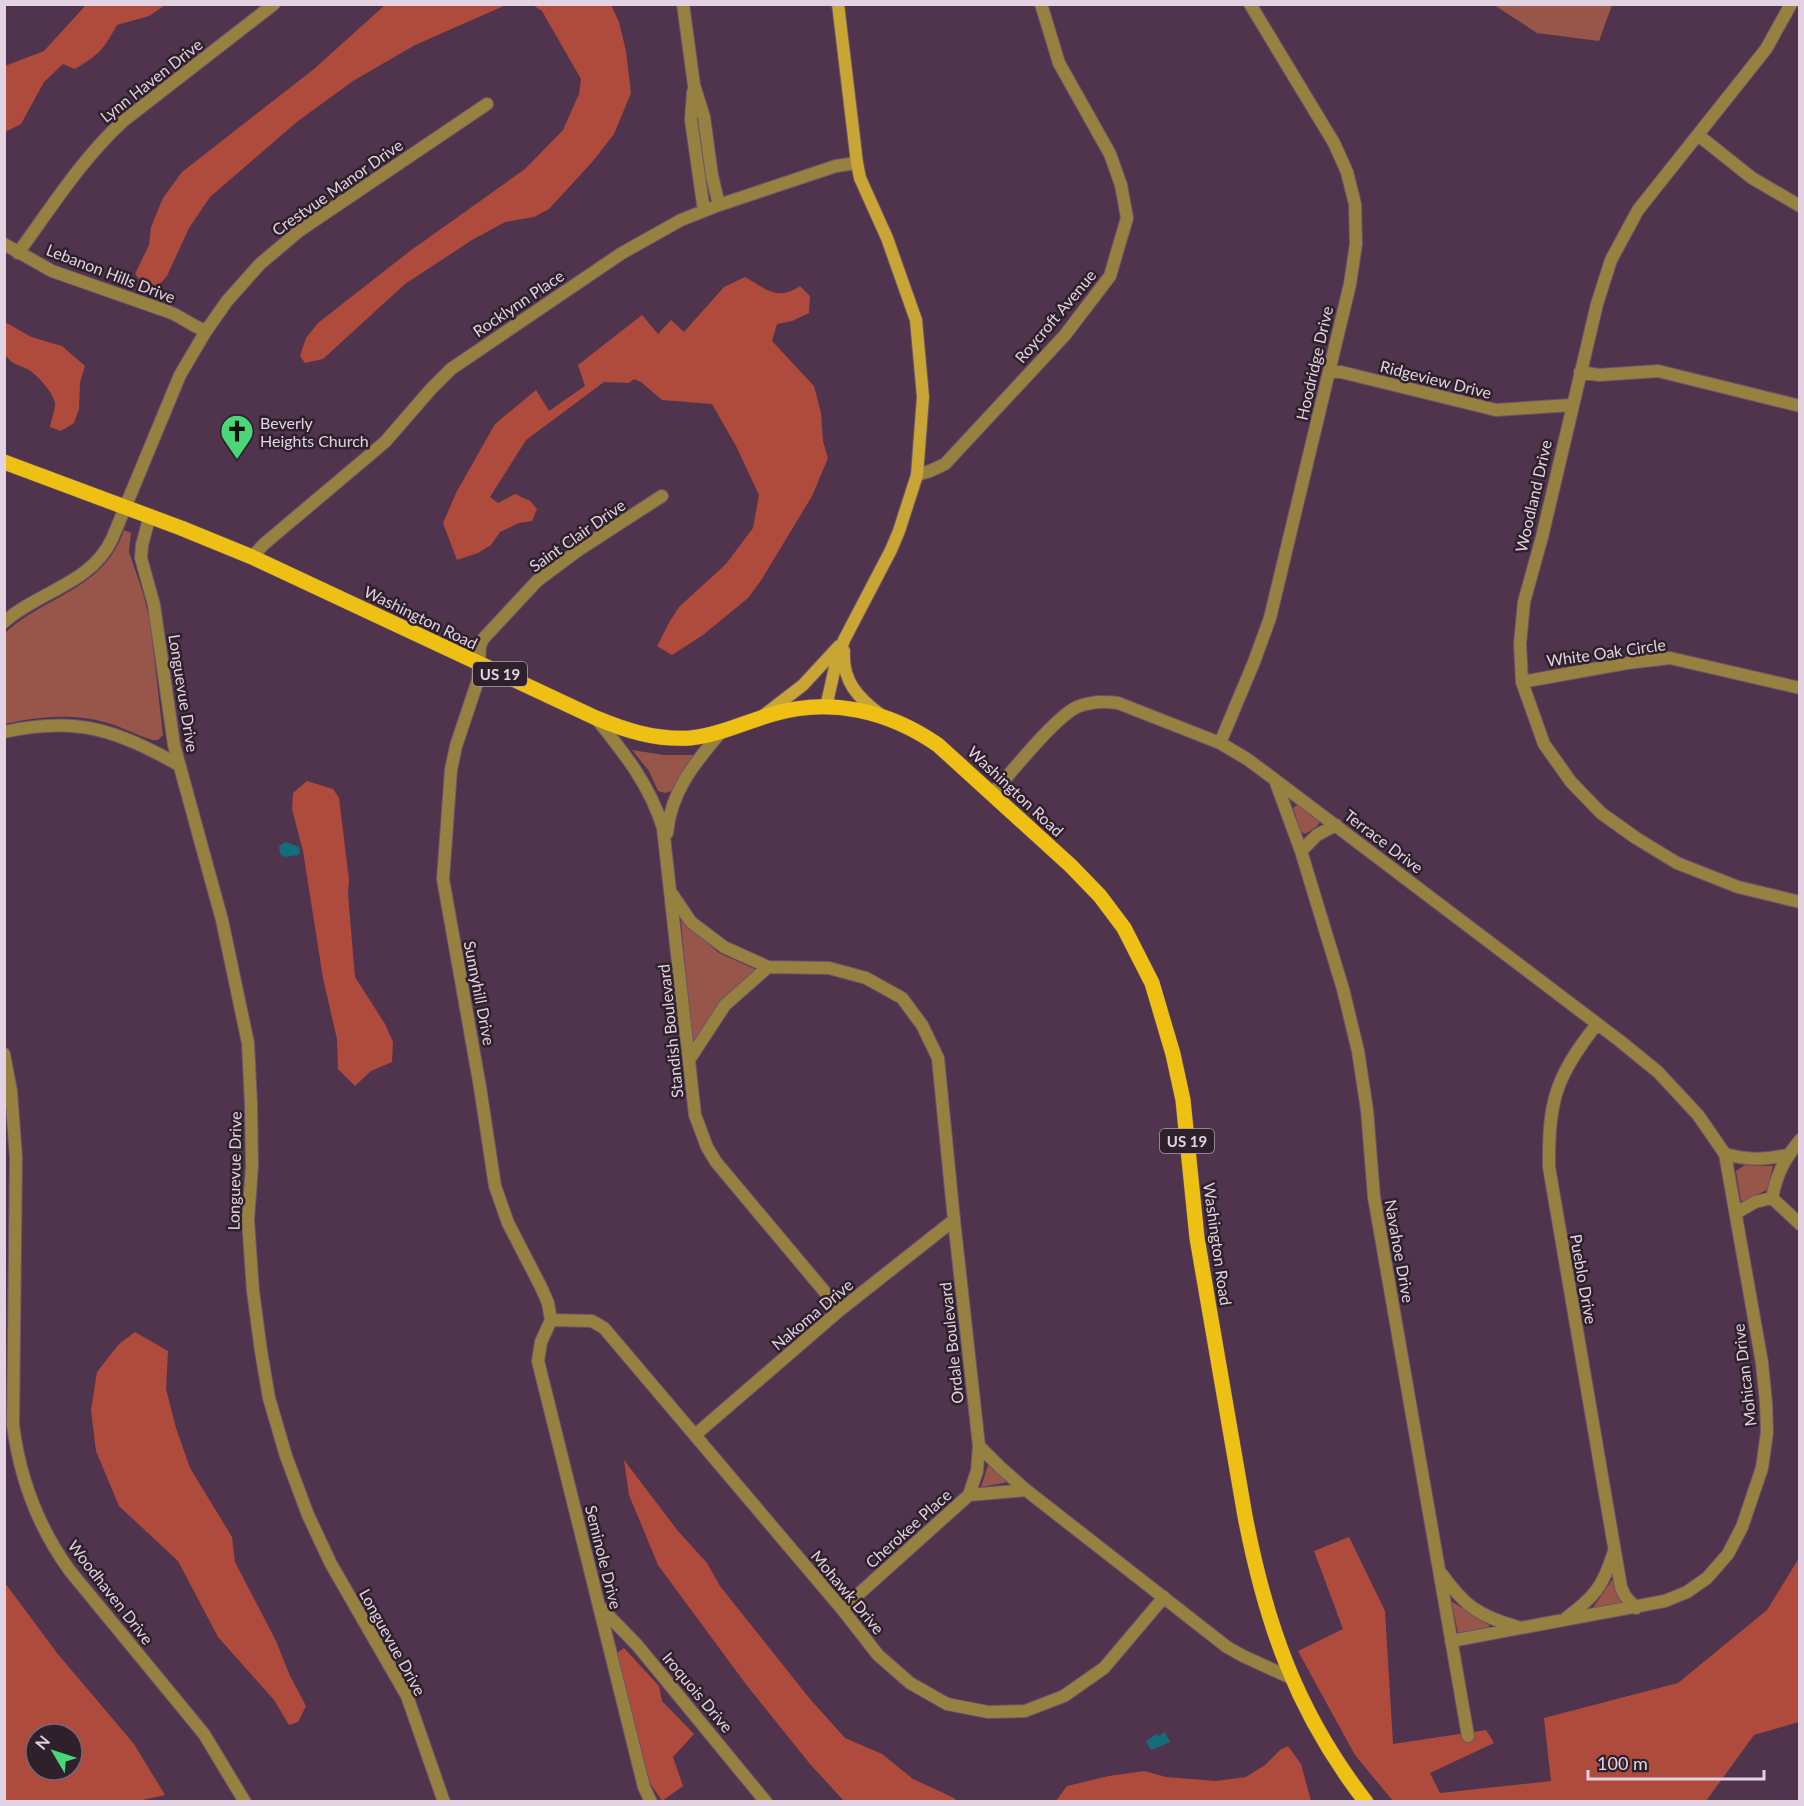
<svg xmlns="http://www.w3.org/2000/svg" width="1804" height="1806" font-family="Lato,sans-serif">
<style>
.green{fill:#985549}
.forest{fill:#af4b3c;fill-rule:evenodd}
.water{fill:#126e7b}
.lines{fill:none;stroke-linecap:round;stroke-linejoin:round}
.street-casing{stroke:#6d546b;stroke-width:14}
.secondary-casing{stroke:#6d546b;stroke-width:14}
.primary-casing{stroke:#6d546b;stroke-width:16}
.street{stroke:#978141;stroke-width:12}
.secondary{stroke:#c8a534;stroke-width:12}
.primary{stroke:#eec014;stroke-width:15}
.labels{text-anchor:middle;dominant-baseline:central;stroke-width:5;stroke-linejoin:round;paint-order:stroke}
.shield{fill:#2e212c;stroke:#ad9dab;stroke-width:1.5}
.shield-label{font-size:15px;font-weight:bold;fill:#e3d2e1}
.street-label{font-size:16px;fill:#e3d2e1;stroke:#2e212c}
.poi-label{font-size:16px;fill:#e3d2e1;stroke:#2e212c;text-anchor:start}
</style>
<rect width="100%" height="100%" fill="#50344d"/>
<path class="green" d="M 1494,5 L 1612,5 L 1599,41 L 1537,33 Z
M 124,530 L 131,533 L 129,552 L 143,593 L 150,621 L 163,735 L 158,740 L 153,740 C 136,735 121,726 104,722 C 72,713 36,717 5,724 L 5,633 C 46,595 104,590 124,530 Z
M 632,750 L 664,755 L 695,755 L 681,773 L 672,791 L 665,793 L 658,791 L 649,771 Z
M 1299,804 L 1320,822 L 1317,826 L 1305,834 L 1301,832 L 1293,808 Z
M 681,920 L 719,953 L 759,971 L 719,1002 L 692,1044 Z
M 1745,1165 L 1773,1166 L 1767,1190 L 1743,1201 L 1741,1201 L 1736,1171 Z
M 988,1465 L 1009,1482 L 981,1487 Z
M 1612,1580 L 1613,1580 L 1617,1594 L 1622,1604 L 1592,1609 Z
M 1451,1601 L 1489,1625 L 1489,1627 L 1458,1633 Z"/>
<path class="forest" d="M 86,5 L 165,5 L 149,16 L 117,25 C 103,50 100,54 75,69 L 63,64 L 44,82 L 21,124 L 5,132 L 5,66 L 44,51 Z
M 385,5 L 506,5 L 415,45 L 353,81 L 298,121 L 210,197 L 189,228 L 167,276 L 157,287 L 143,283 L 135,274 L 149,245 L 151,227 L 163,198 L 182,172 L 314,69 Z
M 533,5 L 611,5 L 619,22 L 626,51 L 631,93 L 614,134 L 593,161 L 549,209 L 534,217 L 505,222 L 472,240 L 405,284 L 323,359 L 305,363 L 300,356 L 306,338 L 318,323 L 410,251 L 525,169 L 563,130 L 579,94 L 581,79 L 542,11 Z
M 745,277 C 765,288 777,302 800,286 L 810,296 L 809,313 L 792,321 L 777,324 L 772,341 L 814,386 L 821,413 L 823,441 L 828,458 L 812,496 L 762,579 L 748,598 L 703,635 L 672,655 L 657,646 L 670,621 L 679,607 L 726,564 L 753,528 L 759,495 L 736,446 L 712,404 L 662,400 L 641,382 L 634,379 L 629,383 L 604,382 L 526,440 L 490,497 L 498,503 L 515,494 L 530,501 L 537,509 L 532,521 L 519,523 L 500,532 L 491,545 L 478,553 L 457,560 L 443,523 L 456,493 L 495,424 L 536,390 L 549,411 L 585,386 L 578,365 L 642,315 L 658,334 L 671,320 L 684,332 L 724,287 Z
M 7,323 L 31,337 L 62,346 L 85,366 L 80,382 L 79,409 L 74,423 L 61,431 L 50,427 C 51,420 55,411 55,404 C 55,394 37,375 29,370 C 18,364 14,366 5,355 L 5,326 Z
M 307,781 L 333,789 L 339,798 L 349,880 L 348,894 L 355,977 L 385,1024 L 393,1042 L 392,1062 L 371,1071 L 355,1086 L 338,1069 L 337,1039 L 323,978 L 303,851 L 292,809 L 293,793 Z
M 135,1332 L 168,1351 L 166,1389 L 176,1428 L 190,1468 L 232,1537 L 235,1562 L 276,1641 L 290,1676 L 306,1706 L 298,1722 L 289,1725 L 274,1700 L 218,1637 L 178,1561 L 119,1506 L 96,1451 L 91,1410 L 97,1372 L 119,1344 Z
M 624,1460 L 678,1531 L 707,1563 L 720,1586 L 810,1699 L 845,1738 L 882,1754 L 913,1779 L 954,1798 L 957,1801 L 844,1801 L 810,1764 L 745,1683 L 658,1565 L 629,1495 Z
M 1349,1537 L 1385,1611 L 1393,1744 L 1486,1730 L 1494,1743 L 1430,1773 L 1440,1793 L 1551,1781 L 1544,1718 L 1678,1683 L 1767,1610 L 1799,1558 L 1799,1722 L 1754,1735 L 1706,1801 L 1393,1801 L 1355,1755 L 1298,1651 L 1343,1629 L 1314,1551 Z
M 5,1583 L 57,1653 L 134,1744 L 165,1795 L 133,1802 L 5,1801 ZM 36,1734 L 72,1734 L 72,1770 L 36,1770 Z
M 624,1648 L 659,1686 L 662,1701 L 694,1734 L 673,1757 L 683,1786 L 662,1801 L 650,1783 L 617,1653 Z
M 1288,1746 L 1301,1764 L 1311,1801 L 1056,1801 L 1067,1786 L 1109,1776 L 1144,1771 L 1166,1777 L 1216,1781 L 1246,1777 L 1265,1765 L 1280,1750 Z"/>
<path class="water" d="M 286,842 L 299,847 L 300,852 L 298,855 L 284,857 L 280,854 L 279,846 Z
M 1165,1732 L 1170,1742 L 1151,1750 L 1146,1741 L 1157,1734 L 1159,1736 Z"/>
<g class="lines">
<defs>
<path id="street" d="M 683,4 L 694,85 L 704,117 L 712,176 L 719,205
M 1791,4 L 1766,49 L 1638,210 L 1611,260 L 1597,304 L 1542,537 L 1524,602 L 1520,644 L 1522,682 L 1544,744 L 1571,782 L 1601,813 L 1636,838 L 1677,863 L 1738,887 L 1800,902
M 693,92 L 691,120 L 704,211
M 1698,135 L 1752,178 L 1800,206
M 4,244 L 52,271 L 169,312 C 182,317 192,326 206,331
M 18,253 C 51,208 81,160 122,122 L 274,4
M 1329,372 L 1341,372 L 1496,410 L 1571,405
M 1580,372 L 1599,375 L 1658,371 L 1800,406
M 917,475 L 930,471 L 945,464 L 1065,335 L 1110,276 L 1127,218 L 1121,185 L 1110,154 L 1059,63 L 1041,4
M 150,515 L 142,545 L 141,558 L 154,605 L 174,745 L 222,920 L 248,1043 L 251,1104 L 252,1166 L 248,1220 L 253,1291 L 261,1351 L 269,1398 L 286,1456 L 308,1515 L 331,1564 L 407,1696 L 444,1802
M 252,557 L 264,544 L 385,442 L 431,389 L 451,369 L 622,253 L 681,220 L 719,205 L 836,166 L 857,163
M 4,622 C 39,591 91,584 112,539 L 180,375 L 206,331 L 227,301 L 260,264 L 299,231 L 487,104
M 1522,682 L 1627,663 L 1670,658 L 1800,688
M 596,718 C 624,753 650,785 663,828 L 695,1115 L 707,1147 L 716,1162 L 840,1310
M 4,732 C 77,716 116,730 179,765
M 1220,743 L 1254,662 L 1270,618 L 1350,284 L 1356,244 L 1355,204 L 1347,172 L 1334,143 L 1250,4
M 1275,780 L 1301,851 L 1343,989 L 1358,1051 L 1367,1110 L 1374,1197 L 1468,1736
M 992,794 C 1011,773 1054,718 1077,707 C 1091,701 1104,701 1118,703 L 1220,743 L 1247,759 L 1274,779 L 1620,1041 L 1658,1072 L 1698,1115 L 1725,1154 L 1762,1363 L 1766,1403 L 1767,1432 L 1762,1468 L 1742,1527 L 1728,1554 L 1707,1578 L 1687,1592 L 1665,1601 L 1451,1641
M 667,833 C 671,791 694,764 720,733
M 1301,851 L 1317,835 L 1336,825
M 672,894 L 691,922 L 724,947 L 768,967 L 829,968 L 866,978 L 902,998 L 922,1025 L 938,1058 L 954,1220 L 979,1446 L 1000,1467 L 1026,1490 L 1227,1647 L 1243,1656 L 1291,1678
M 1597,1024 C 1556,1076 1548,1101 1549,1167 L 1621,1587 L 1625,1596 L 1636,1608
M 4,1054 L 11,1091 L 16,1157 L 13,1425 C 20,1480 38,1527 70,1571 L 204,1734 L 245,1802
M 689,1060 L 725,1005 L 768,967
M 1725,1154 C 1747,1160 1765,1160 1787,1155
M 1772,1198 C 1777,1173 1784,1160 1800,1140
M 1772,1198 L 1800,1224
M 1736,1213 L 1755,1202 L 1772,1198
M 551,1320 L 548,1303 L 541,1287 L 508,1223 L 495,1186 L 480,1087 L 443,879 L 451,770 L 456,746 L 478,680 L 480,646 L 483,639 L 537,581 L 580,549 L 662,496
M 551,1320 L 592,1321 L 604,1328 L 842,1609 L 878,1655 L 910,1683 L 947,1704 L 988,1712 L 1025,1711 L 1064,1696 L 1104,1668 L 1164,1597
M 551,1320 L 541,1342 L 538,1361 L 644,1787 L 651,1802
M 695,1435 L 840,1310 L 954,1220
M 969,1495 L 977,1471 L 979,1446
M 1441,1573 C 1465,1606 1478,1616 1518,1627
M 601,1608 L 637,1645 L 766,1802
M 842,1609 L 969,1495 L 1026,1490
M 1566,1618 C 1593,1598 1603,1587 1613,1554"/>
<path id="secondary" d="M 844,651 C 842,681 858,698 881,715
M 826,707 L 835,667 L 844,640 L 891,550 L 899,531 L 917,475 L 923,397 L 916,320 L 887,238 L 860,178 L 857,163 L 838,4
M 764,715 L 803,685 L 839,646"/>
<path id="primary" d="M 4,462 L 181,528 L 252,557 L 596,718 C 627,731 656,740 690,738 C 720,735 745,722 773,714 C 831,697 889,711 938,745 L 1071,866 L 1100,896 L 1124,928 L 1152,983 L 1173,1054 L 1183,1100 L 1197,1238 L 1245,1516 C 1266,1625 1297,1713 1366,1802"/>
</defs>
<use href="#street" class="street-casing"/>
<use href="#secondary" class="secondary-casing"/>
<use href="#primary" class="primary-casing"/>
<use href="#street" class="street"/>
<use href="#secondary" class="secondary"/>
<use href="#primary" class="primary"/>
</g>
<defs>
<symbol id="church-pin" viewBox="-11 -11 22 30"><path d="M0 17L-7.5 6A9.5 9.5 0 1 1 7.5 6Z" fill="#49d778" stroke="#2e212c"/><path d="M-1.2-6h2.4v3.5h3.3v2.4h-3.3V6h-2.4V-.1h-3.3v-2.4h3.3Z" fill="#111"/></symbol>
</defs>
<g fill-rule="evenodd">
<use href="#church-pin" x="218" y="412" width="38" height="52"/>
</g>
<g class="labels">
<g class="shield">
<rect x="473" y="662" width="54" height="24" rx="4.5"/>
<rect x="1160" y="1129" width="54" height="24" rx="4.5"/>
</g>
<g class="shield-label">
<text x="500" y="674">US 19</text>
<text x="1187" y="1141">US 19</text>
</g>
<g class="street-label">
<text transform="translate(151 80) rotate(-38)">Lynn Haven Drive</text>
<text transform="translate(337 187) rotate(-35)">Crestvue Manor Drive</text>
<text transform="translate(111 273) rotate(21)">Lebanon Hills Drive</text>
<text transform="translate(518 303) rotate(-34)">Rocklynn Place</text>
<text transform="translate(1055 316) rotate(-50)">Roycroft Avenue</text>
<text transform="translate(1314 363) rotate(-77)">Hoodridge Drive</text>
<text transform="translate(1436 379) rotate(14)">Ridgeview Drive</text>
<text transform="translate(1533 496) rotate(-77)">Woodland Drive</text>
<text transform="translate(577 535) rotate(-35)">Saint Clair Drive</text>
<text transform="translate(421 617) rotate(26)">Washington Road</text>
<text transform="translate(1606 652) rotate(-8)">White Oak Circle</text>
<text transform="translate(184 693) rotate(81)">Longuevue Drive</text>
<text transform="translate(1016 791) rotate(43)">Washington Road</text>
<text transform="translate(1384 841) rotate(37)">Terrace Drive</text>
<text transform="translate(480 993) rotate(79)">Sunnyhill Drive</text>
<text transform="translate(670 1031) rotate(-96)">Standish Boulevard</text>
<text transform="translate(234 1171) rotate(-89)">Longuevue Drive</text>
<text transform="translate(1218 1244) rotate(82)">Washington Road</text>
<text transform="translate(1400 1251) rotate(80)">Navahoe Drive</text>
<text transform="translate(1584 1279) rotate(80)">Pueblo Drive</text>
<text transform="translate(812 1314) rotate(-40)">Nakoma Drive</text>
<text transform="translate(951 1343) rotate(-96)">Ordale Boulevard</text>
<text transform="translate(1744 1375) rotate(-97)">Mohican Drive</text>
<text transform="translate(908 1528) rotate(-42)">Cherokee Place</text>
<text transform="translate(604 1557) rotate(76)">Seminole Drive</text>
<text transform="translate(111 1592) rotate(52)">Woodhaven Drive</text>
<text transform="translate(848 1592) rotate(50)">Mohawk Drive</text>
<text transform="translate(393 1642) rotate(61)">Longuevue Drive</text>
<text transform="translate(698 1692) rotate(50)">Iroquois Drive</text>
</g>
<g class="poi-label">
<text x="260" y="422">Beverly<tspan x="260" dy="18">Heights Church</tspan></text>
</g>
</g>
<rect width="1804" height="1806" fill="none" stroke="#e3d2e1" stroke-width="12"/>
<g transform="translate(54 1752) rotate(309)"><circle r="28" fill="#2e212c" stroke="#766874" stroke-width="1.5"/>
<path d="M0-4.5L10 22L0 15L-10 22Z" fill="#49d778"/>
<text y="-9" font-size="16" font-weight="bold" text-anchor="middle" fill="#e3d2e1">N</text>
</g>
<path d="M1588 1770v9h176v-9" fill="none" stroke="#e3d2e1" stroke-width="3"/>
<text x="1597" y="1770" font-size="18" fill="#e3d2e1" stroke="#2e212c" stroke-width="4.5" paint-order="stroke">100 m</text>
</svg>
